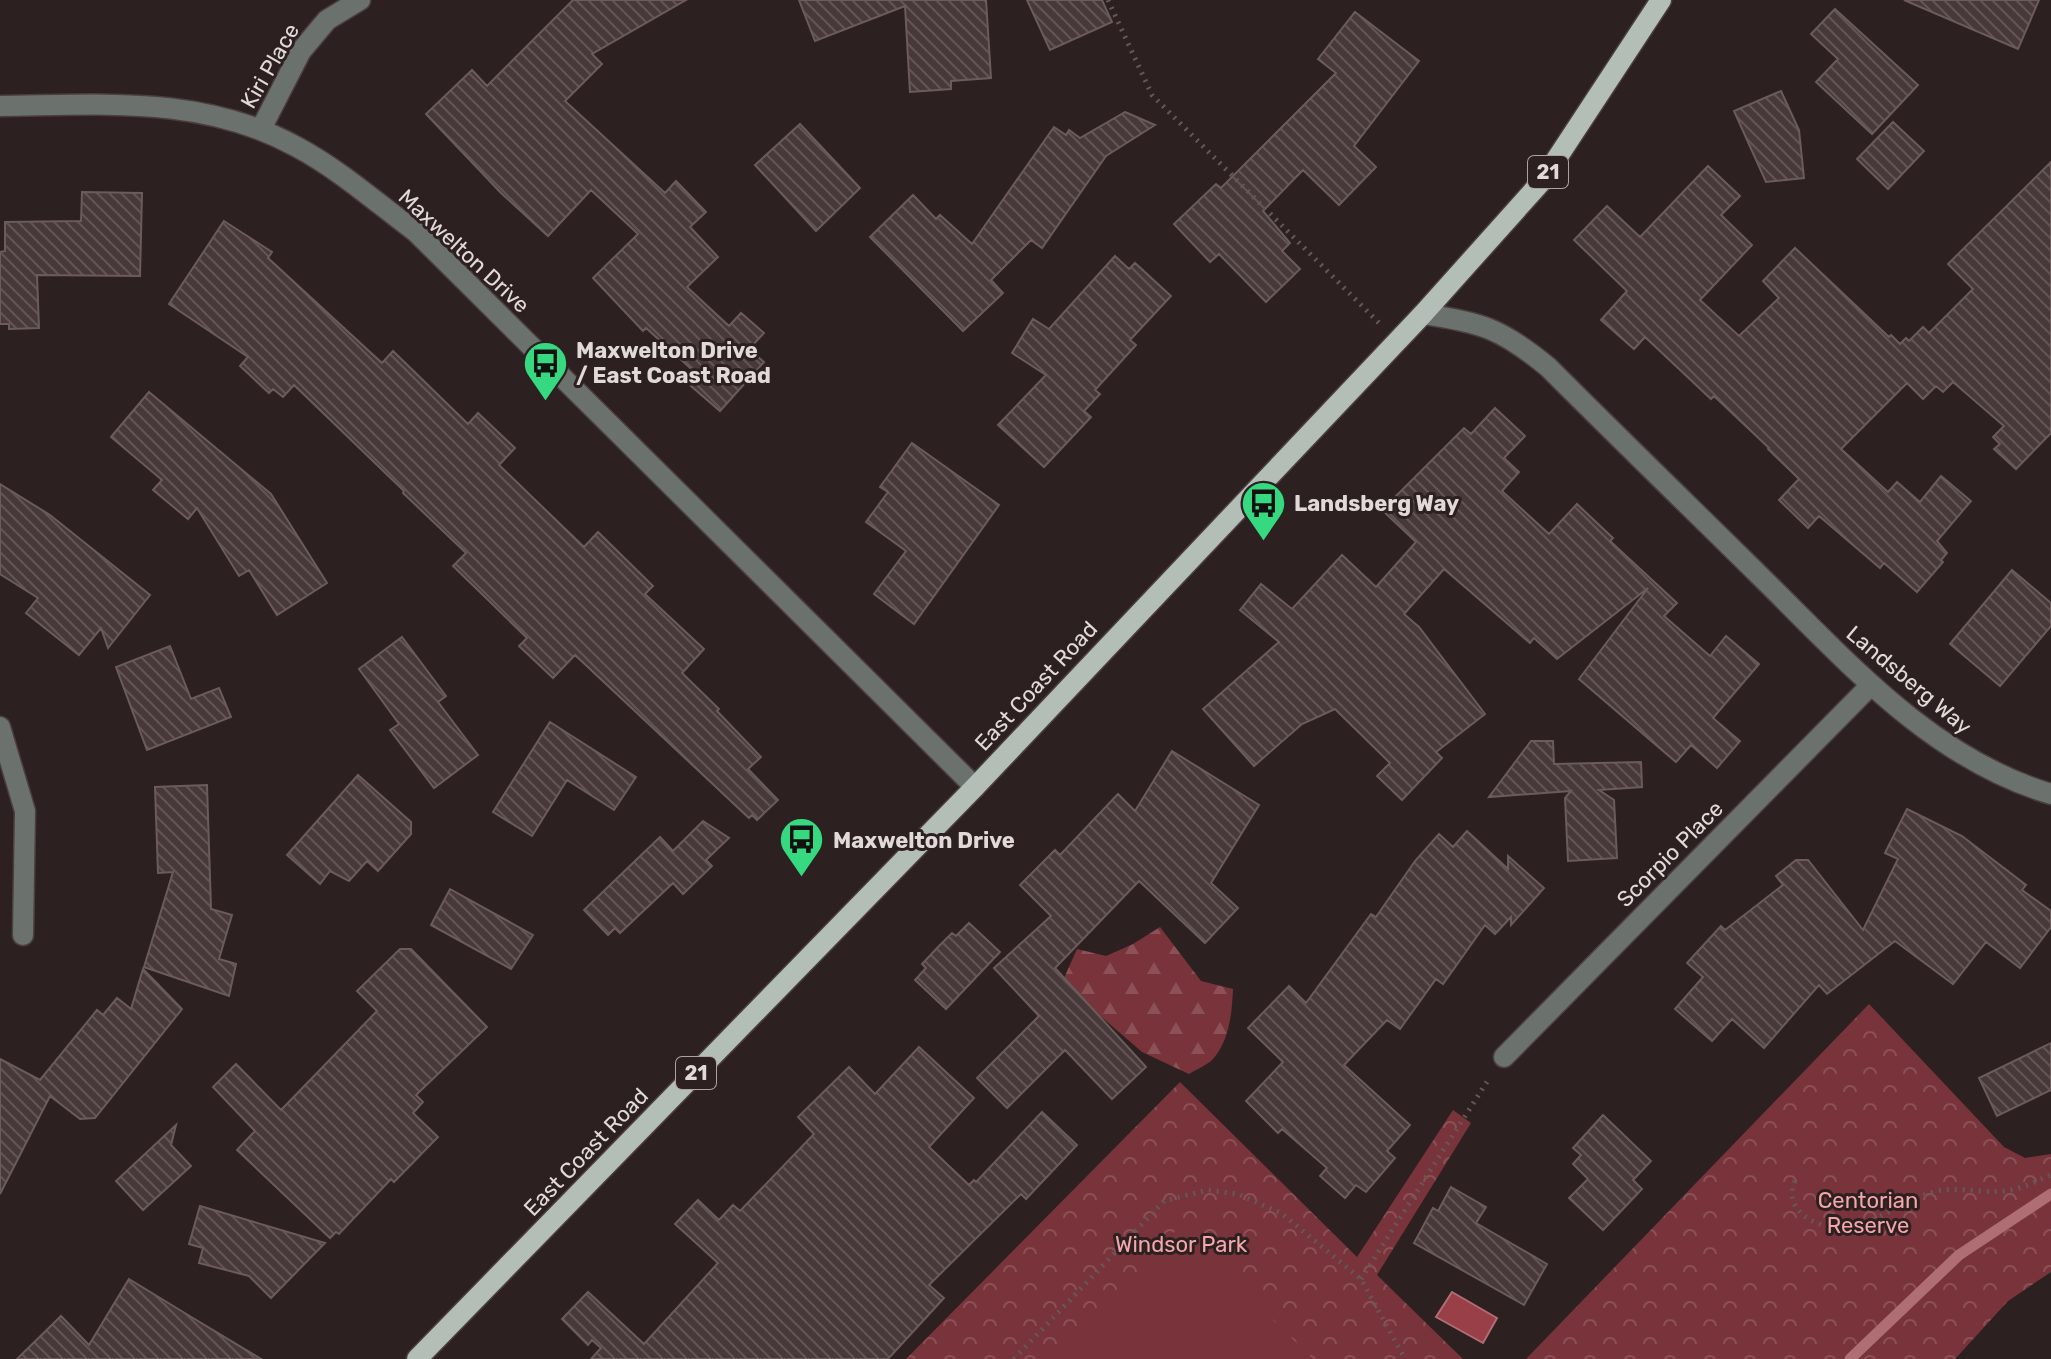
<svg xmlns="http://www.w3.org/2000/svg" width="2051" height="1359" font-family="Rubik,sans-serif">
<style>
.forest{fill:url(#forest-firs)}
.park{fill:url(#park-crowns)}
.pitch{fill:#78343a}
.water{fill:#993f48;stroke:#af6d74;stroke-width:2}
.lines{fill:none;stroke-linecap:round;stroke-linejoin:round}
.stream{stroke:#af6d74;stroke-width:11}
.building{fill:url(#building-back-hatch);stroke:#6b5b5b;stroke-width:2}
.minor-casing{stroke:#4a3e3e;stroke-width:23}
.major-casing{stroke:#4a3e3e;stroke-width:23}
.path{stroke:#645859;stroke-width:5;stroke-dasharray:2 6;stroke-linecap:butt}
.minor{stroke:#6b716d;stroke-width:20}
.major{stroke:#b3beb6;stroke-width:20}
.labels{text-anchor:middle;dominant-baseline:central;stroke-width:6;stroke-linejoin:round;paint-order:stroke}
.shield{fill:#2d2021;stroke:#aca2a2;stroke-width:2}
.shield-label{font-size:20px;font-weight:bold;fill:#e2d9d9}
.street-label{font-size:22px;fill:#e2d9d9;stroke:#2d2021}
.poi-label{font-size:22px;font-weight:bold;fill:#e2d9d9;stroke:#2d2021;text-anchor:start}
.park-label{font-size:22px;fill:#f4a7ab;stroke:#2d2021}
</style>
<defs>
<pattern id="forest-firs" width="22" height="20" patternUnits="userSpaceOnUse" patternTransform="scale(2)"><rect width="22" height="20" fill="#78343a"/><path d="M5 1l3.5 6h-7zM16 11l3.5 6h-7z" fill="#8b5156"/></pattern>
<pattern id="park-crowns" width="20" height="18" patternUnits="userSpaceOnUse" patternTransform="scale(2)"><rect width="20" height="18" fill="#78343a"/><path d="M2 6a3 3 0 1 1 6 0M12 15a3 3 0 1 1 6 0" fill="none" stroke="#8b5156"/></pattern>
<pattern id="building-back-hatch" width="6" height="6" patternUnits="userSpaceOnUse" patternTransform="scale(2)"><rect width="6" height="6" fill="#473939"/><path d="M-1 5l2 2M0 0l6 6M5-1l2 2" fill="none" stroke="#615555"/></pattern>
</defs>
<rect width="100%" height="100%" fill="#2d2021"/>
<path class="forest" d="M 1160,927 L 1201,981 L 1233,989 C 1232,1014 1229,1043 1211,1061 C 1205,1066 1195,1070 1189,1074 L 1142,1052 L 1090,1007 L 1064,978 L 1077,949 L 1106,956 L 1133,944 Z"/>
<path class="park" d="M 1869,1004 L 2004,1147 L 2025,1158 L 2051,1154 L 2051,1272 L 2008,1301 L 1955,1359 L 1526,1359 Z
M 1180,1082 L 1357,1257 L 1453,1110 L 1471,1123 L 1377,1275 L 1463,1359 L 906,1359 Z"/>
<path class="pitch" d="M 1178,1228 L 1313,1359 L 1057,1359 Z"/>
<path class="water" d="M 1452,1292 L 1497,1318 L 1483,1343 L 1436,1317 Z"/>
<g class="lines">
<path class="stream" d="M 1850,1359 L 1959,1255 L 2051,1194"/>
</g>
<path class="building" d="M 573,0 L 686,0 L 592,54 L 602,64 L 565,101 L 665,193 L 676,181 L 706,212 L 690,227 L 718,257 L 687,287 L 729,326 L 741,313 L 764,333 L 749,349 L 764,362 L 720,411 L 691,386 L 699,376 L 646,328 L 643,331 L 593,278 L 638,234 L 591,190 L 548,236 L 501,193 L 426,114 L 472,70 L 487,86 Z
M 799,0 L 986,0 L 991,78 L 951,81 L 951,89 L 910,92 L 905,6 L 815,41 Z
M 1027,0 L 1102,0 L 1112,22 L 1050,50 Z
M 1904,0 L 2039,0 L 2018,49 Z
M 1835,9 L 1918,85 L 1872,134 L 1816,82 L 1838,59 L 1811,34 Z
M 1355,12 L 1419,61 L 1354,146 L 1376,167 L 1339,205 L 1303,170 L 1263,211 L 1290,243 L 1282,251 L 1300,269 L 1266,302 L 1219,254 L 1210,262 L 1174,224 L 1216,184 L 1221,188 L 1336,73 L 1318,59 Z
M 1781,91 L 1799,130 L 1804,178 L 1766,182 L 1734,111 Z
M 1125,112 L 1155,125 L 1106,156 L 1042,248 L 1031,240 L 991,280 L 1003,293 L 963,331 L 870,237 L 913,195 L 936,219 L 940,215 L 972,244 L 1054,127 L 1066,135 L 1069,130 L 1080,138 Z
M 1893,122 L 1924,151 L 1888,189 L 1857,159 Z
M 800,124 L 860,188 L 816,231 L 755,165 Z
M 2051,162 L 2051,433 L 2016,469 L 1994,449 L 2000,444 L 1993,437 L 2004,426 L 1953,382 L 1943,392 L 1936,386 L 1923,399 L 1907,383 L 1841,449 L 1888,492 L 1897,482 L 1920,502 L 1941,476 L 1971,501 L 1937,541 L 1947,553 L 1941,560 L 1943,562 L 1917,592 L 1884,563 L 1880,568 L 1819,516 L 1808,528 L 1779,500 L 1799,479 L 1768,449 L 1769,448 L 1714,396 L 1711,399 L 1645,337 L 1634,349 L 1601,320 L 1627,291 L 1574,240 L 1607,206 L 1640,237 L 1708,166 L 1740,196 L 1721,215 L 1752,245 L 1700,300 L 1739,336 L 1779,298 L 1763,281 L 1795,248 L 1889,337 L 1891,335 L 1900,344 L 1906,338 L 1909,341 L 1923,327 L 1929,333 L 1973,289 L 1948,264 Z
M 82,192 L 142,193 L 140,276 L 37,275 L 39,328 L 9,329 L 9,324 L 0,324 L 0,252 L 5,251 L 5,222 L 81,221 Z
M 224,221 L 272,252 L 268,258 L 382,363 L 393,351 L 468,424 L 478,413 L 515,448 L 499,465 L 584,547 L 598,532 L 653,586 L 645,594 L 704,649 L 682,673 L 719,709 L 717,711 L 761,757 L 748,769 L 778,800 L 757,820 L 752,815 L 749,818 L 575,655 L 553,678 L 519,646 L 527,638 L 453,566 L 466,553 L 403,493 L 404,491 L 294,385 L 283,397 L 273,389 L 269,393 L 240,366 L 248,357 L 169,304 Z
M 1115,256 L 1129,269 L 1135,263 L 1171,296 L 1130,340 L 1136,345 L 1095,390 L 1100,394 L 1084,411 L 1091,417 L 1044,467 L 998,425 L 1046,375 L 1012,353 L 1033,319 L 1049,329 Z
M 149,392 L 271,494 L 327,583 L 277,615 L 249,570 L 239,576 L 197,508 L 188,519 L 153,490 L 162,480 L 111,437 Z
M 1495,408 L 1525,436 L 1504,458 L 1519,472 L 1502,491 L 1549,534 L 1577,504 L 1613,538 L 1610,541 L 1677,603 L 1664,616 L 1710,656 L 1726,636 L 1759,664 L 1713,718 L 1740,741 L 1717,768 L 1691,745 L 1676,762 L 1579,679 L 1648,588 L 1557,659 L 1534,638 L 1530,643 L 1444,569 L 1404,614 L 1419,627 L 1485,714 L 1436,752 L 1442,758 L 1402,800 L 1377,776 L 1390,763 L 1335,709 L 1302,724 L 1254,766 L 1203,709 L 1279,642 L 1240,610 L 1261,584 L 1292,609 L 1342,555 L 1376,587 L 1416,542 L 1382,510 L 1464,428 L 1471,434 Z
M 912,443 L 999,505 L 914,624 L 874,594 L 906,551 L 866,522 L 888,492 L 880,487 Z
M 0,484 L 50,515 L 150,595 L 108,648 L 101,628 L 79,655 L 26,613 L 38,598 L 0,574 Z
M 2012,570 L 2051,603 L 2051,626 L 2000,686 L 1950,644 Z
M 402,637 L 446,696 L 438,702 L 478,755 L 434,788 L 390,730 L 399,724 L 359,669 Z
M 170,646 L 191,699 L 219,688 L 231,717 L 147,750 L 116,667 Z
M 550,722 L 636,777 L 614,810 L 567,780 L 532,836 L 493,812 Z
M 1531,741 L 1553,741 L 1554,764 L 1641,762 L 1642,787 L 1599,790 L 1614,800 L 1617,858 L 1568,861 L 1565,798 L 1571,791 L 1489,797 Z
M 1172,751 L 1259,805 L 1211,883 L 1238,908 L 1205,943 L 1139,881 L 1055,968 L 1146,1067 L 1112,1099 L 1065,1050 L 1007,1108 L 977,1078 L 1039,1016 L 994,968 L 1051,916 L 1020,885 L 1055,850 L 1060,855 L 1118,794 L 1135,811 Z
M 358,775 L 411,822 L 411,834 L 378,871 L 367,861 L 349,881 L 330,871 L 320,884 L 287,855 Z
M 207,785 L 211,909 L 232,915 L 219,959 L 236,964 L 229,996 L 144,967 L 173,872 L 158,873 L 155,787 Z
M 1907,809 L 1962,836 L 2026,885 L 2022,890 L 2051,911 L 2051,927 L 2020,968 L 1986,942 L 1953,984 L 1895,941 L 1827,994 L 1819,985 L 1764,1048 L 1732,1019 L 1712,1041 L 1675,1009 L 1703,977 L 1687,963 L 1721,926 L 1725,930 L 1783,885 L 1776,876 L 1796,860 L 1808,860 L 1863,930 L 1898,859 L 1885,853 Z
M 703,821 L 729,838 L 706,860 L 712,866 L 683,894 L 673,883 L 620,933 L 615,928 L 608,935 L 584,910 L 660,837 L 673,851 Z
M 1467,831 L 1508,869 L 1508,856 L 1544,888 L 1511,925 L 1511,917 L 1495,934 L 1485,925 L 1443,984 L 1436,979 L 1400,1029 L 1387,1020 L 1344,1065 L 1410,1125 L 1387,1151 L 1395,1158 L 1366,1192 L 1356,1185 L 1345,1198 L 1320,1176 L 1327,1168 L 1282,1129 L 1278,1133 L 1246,1101 L 1283,1062 L 1248,1028 L 1289,986 L 1306,1003 L 1371,914 L 1376,917 L 1415,861 L 1439,834 L 1453,847 Z
M 450,889 L 533,935 L 511,969 L 431,925 Z
M 969,923 L 1000,952 L 946,1009 L 915,980 L 926,968 L 922,964 L 939,946 L 952,933 L 956,936 Z
M 400,949 L 411,949 L 487,1027 L 416,1095 L 423,1102 L 413,1113 L 438,1137 L 394,1182 L 391,1179 L 339,1234 L 336,1232 L 330,1238 L 237,1150 L 255,1131 L 213,1087 L 236,1064 L 281,1110 L 377,1011 L 357,991 Z
M 143,969 L 182,1009 L 95,1118 L 80,1119 L 50,1096 L 0,1194 L 0,1059 L 40,1080 L 97,1010 L 103,1015 L 117,998 L 131,1009 Z
M 2051,1043 L 2051,1090 L 1997,1116 L 1979,1078 Z
M 919,1047 L 974,1098 L 929,1147 L 969,1185 L 974,1180 L 976,1182 L 1042,1112 L 1077,1145 L 1026,1199 L 1021,1194 L 929,1285 L 944,1298 L 888,1359 L 591,1359 L 601,1348 L 592,1340 L 588,1345 L 562,1319 L 588,1292 L 644,1344 L 718,1263 L 675,1224 L 698,1200 L 719,1220 L 733,1205 L 740,1211 L 814,1134 L 798,1117 L 849,1067 L 875,1094 Z
M 1603,1115 L 1651,1161 L 1633,1180 L 1642,1189 L 1603,1230 L 1569,1198 L 1588,1179 L 1573,1164 L 1581,1155 L 1573,1148 Z
M 176,1125 L 171,1145 L 191,1166 L 143,1210 L 116,1181 Z
M 1451,1187 L 1486,1207 L 1476,1223 L 1547,1264 L 1524,1305 L 1414,1243 L 1433,1208 L 1438,1211 Z
M 200,1206 L 325,1243 L 271,1298 L 249,1276 L 199,1263 L 203,1248 L 189,1244 Z
M 129,1279 L 188,1315 L 261,1359 L 17,1359 L 61,1316 L 89,1345 Z"/>
<g class="lines">
<defs>
<path id="minor" d="M 0,106 C 103,105 203,95 297,147 C 340,170 377,203 416,232 L 975,787
M 261,129 L 301,51 L 327,20 L 360,0
M 1423,314 C 1481,322 1502,329 1548,367 C 1618,437 1689,506 1759,575 C 1847,661 1930,758 2051,794
M 0,727 L 25,811 L 23,935
M 1504,1057 L 1871,685"/>
<path id="major" d="M 417,1359 L 975,787 L 1423,314 L 1542,181 L 1661,0"/>
</defs>
<use href="#minor" class="minor-casing"/>
<use href="#major" class="major-casing"/>
<path class="path" d="M 1108,0 L 1152,95 L 1379,323
M 1795,1181 C 1780,1213 1825,1233 1852,1227 C 1882,1220 1907,1198 1937,1191 C 1962,1186 1988,1195 2011,1190 C 2024,1188 2038,1180 2051,1175
M 1361,1279 L 1490,1077
M 1014,1359 L 1164,1201 L 1208,1190 L 1238,1194 L 1281,1213 L 1361,1279 L 1405,1359"/>
<use href="#minor" class="minor"/>
<use href="#major" class="major"/>
</g>
<defs>
<symbol id="bus-pin" viewBox="-11 -11 22 30"><path d="M0 17L-7.5 6A9.5 9.5 0 1 1 7.5 6Z" fill="#36d880" stroke="#2d2021"/><path d="M-5-6H5V4H4V6H2V4H-2V6H-4V4H-5ZM-3.5-4V0h7V-4ZM-3.5 1.2v1.5H-2V1.2ZM2 1.2v1.5H3.5V1.2Z" fill="#111"/></symbol>
</defs>
<g fill-rule="evenodd">
<use href="#bus-pin" x="520" y="338" width="51" height="69"/>
<use href="#bus-pin" x="1238" y="478" width="51" height="69"/>
<use href="#bus-pin" x="776" y="814" width="51" height="69"/>
</g>
<g class="labels">
<g class="shield">
<rect x="1528" y="156" width="40" height="32" rx="6"/>
<rect x="676" y="1057" width="40" height="32" rx="6"/>
</g>
<g class="shield-label">
<text x="1548" y="172">21</text>
<text x="696" y="1073">21</text>
</g>
<g class="street-label">
<text transform="translate(270 66) rotate(-60)">Kiri Place</text>
<text transform="translate(464 251) rotate(43)">Maxwelton Drive</text>
<text transform="translate(1909 680) rotate(40)">Landsberg Way</text>
<text transform="translate(1036 686) rotate(-47)">East Coast Road</text>
<text transform="translate(1670 854) rotate(-45)">Scorpio Place</text>
<text transform="translate(586 1152) rotate(-46)">East Coast Road</text>
</g>
<g class="poi-label">
<text x="576" y="350">Maxwelton Drive<tspan x="576" dy="25">/ East Coast Road</tspan></text>
<text x="1294" y="503">Landsberg Way</text>
<text x="833" y="840">Maxwelton Drive</text>
</g>
<g class="park-label">
<text x="1868" y="1200">Centorian<tspan x="1868" dy="25">Reserve</tspan></text>
<text x="1181" y="1244">Windsor Park</text>
</g>
</g>
</svg>
